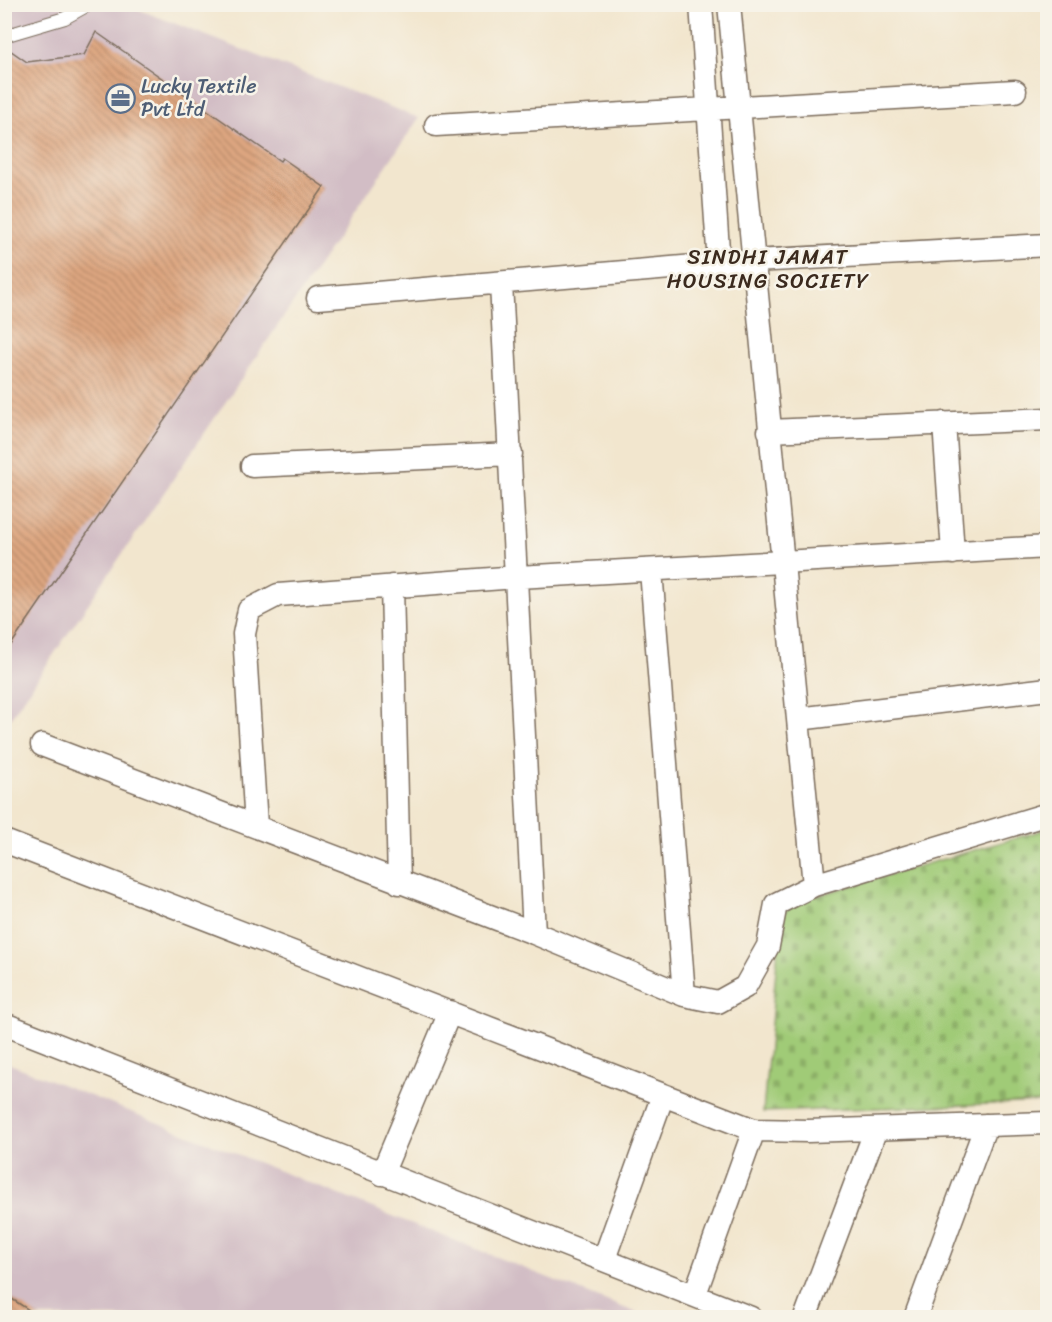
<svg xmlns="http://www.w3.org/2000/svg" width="1052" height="1322" font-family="Sriracha,sans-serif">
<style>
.industrial{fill:#d2bdc5}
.cemetery{fill:url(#cemetery-stones);stroke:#6e7a4a;stroke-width:1.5}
.building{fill:url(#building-back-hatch)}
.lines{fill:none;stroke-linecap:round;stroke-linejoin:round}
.lane-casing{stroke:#7b6c5c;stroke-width:14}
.street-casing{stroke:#7b6c5c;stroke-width:25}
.lane{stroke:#fff;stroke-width:12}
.street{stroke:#fff;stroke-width:22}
.labels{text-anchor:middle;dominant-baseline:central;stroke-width:5;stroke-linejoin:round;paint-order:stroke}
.service-label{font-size:20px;fill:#4e5e75;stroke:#f7f3e8;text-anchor:start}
.neighbourhood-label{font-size:21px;letter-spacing:1.5px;fill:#3b2a1e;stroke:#f7f3e8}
</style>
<defs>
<pattern id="cemetery-stones" width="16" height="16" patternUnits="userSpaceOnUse" patternTransform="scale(1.5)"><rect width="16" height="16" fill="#a0cb77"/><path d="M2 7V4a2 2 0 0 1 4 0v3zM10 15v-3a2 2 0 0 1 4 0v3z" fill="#8bae66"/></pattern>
<pattern id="building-back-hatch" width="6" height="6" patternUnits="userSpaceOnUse" patternTransform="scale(1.5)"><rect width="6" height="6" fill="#dda680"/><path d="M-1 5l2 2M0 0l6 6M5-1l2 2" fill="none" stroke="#b48768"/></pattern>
</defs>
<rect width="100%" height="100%" fill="#f7f3e8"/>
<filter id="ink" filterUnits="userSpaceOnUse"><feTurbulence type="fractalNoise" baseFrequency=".0167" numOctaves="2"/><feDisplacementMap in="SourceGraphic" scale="12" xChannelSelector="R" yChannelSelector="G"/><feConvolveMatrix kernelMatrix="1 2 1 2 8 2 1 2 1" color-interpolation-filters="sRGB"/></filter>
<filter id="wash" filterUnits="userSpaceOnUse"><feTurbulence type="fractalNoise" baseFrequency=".008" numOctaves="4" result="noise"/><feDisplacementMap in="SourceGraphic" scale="24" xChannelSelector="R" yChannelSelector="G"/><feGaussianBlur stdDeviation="1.35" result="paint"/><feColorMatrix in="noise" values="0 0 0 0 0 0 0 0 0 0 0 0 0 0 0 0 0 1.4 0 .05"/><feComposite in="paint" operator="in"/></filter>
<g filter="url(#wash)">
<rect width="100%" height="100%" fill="#f2e6ce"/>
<path class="industrial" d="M 5,5 L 127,5 L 419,118 L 5,726 Z
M 5,1062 L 647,1317 L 5,1317 Z"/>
<path class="cemetery" d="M 1047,829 L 1047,1102 L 763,1112 L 781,915 L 795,902 Z"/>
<g id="blocks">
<path class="building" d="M 96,32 L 280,161 L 282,158 L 324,187 L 4,655 L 4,46 L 27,62 L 84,55 Z
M 4,1294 L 40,1317 L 4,1317 Z"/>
</g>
</g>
<g filter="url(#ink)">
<use href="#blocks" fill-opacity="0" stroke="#7b6c5c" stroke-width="1.5"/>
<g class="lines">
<defs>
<path id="lane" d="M 4,36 L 65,18 L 90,4"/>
<path id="street" d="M 701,4 L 719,264
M 729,4 L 814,885
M 436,125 L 1015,91
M 501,283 L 534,933
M 318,298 L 753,261 L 1048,245
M 944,423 L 953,553
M 769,431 L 1048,419
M 252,466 L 511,454
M 651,570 L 684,995
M 392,586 L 399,883
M 798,719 L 1048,689
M 42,745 L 534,933 L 684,995 L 718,1002 L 745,987 L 768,946 L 776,904 L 814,885 L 1048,814
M 256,826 L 244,634 L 249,610 L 278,595 L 518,577 L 1048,547
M 4,841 L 754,1130 L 808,1131 L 1048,1123
M 4,1024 L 751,1318
M 382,1174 L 450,1012
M 604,1259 L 663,1095
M 695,1294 L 754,1130
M 805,1318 L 876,1129
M 915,1318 L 986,1125"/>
</defs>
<use href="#lane" class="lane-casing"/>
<use href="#street" class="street-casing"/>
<use href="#lane" class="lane"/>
<use href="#street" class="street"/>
</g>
</g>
<defs>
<symbol id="office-ring" viewBox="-11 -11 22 22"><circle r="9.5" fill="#f7f3e8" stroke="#5c6f8a" stroke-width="1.5"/><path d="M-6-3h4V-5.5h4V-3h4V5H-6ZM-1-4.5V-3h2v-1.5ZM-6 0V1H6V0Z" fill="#5c6f8a"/></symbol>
</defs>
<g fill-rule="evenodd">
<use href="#office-ring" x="104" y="82" width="33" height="33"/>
</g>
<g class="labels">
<g class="service-label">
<text x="141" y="86">Lucky Textile<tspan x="141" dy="23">Pvt Ltd</tspan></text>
</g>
<g class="neighbourhood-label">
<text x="768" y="257">SINDHI JAMAT<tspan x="768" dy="24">HOUSING SOCIETY</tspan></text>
</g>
</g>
<rect width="1052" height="1322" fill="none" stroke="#f7f3e8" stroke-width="24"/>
</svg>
